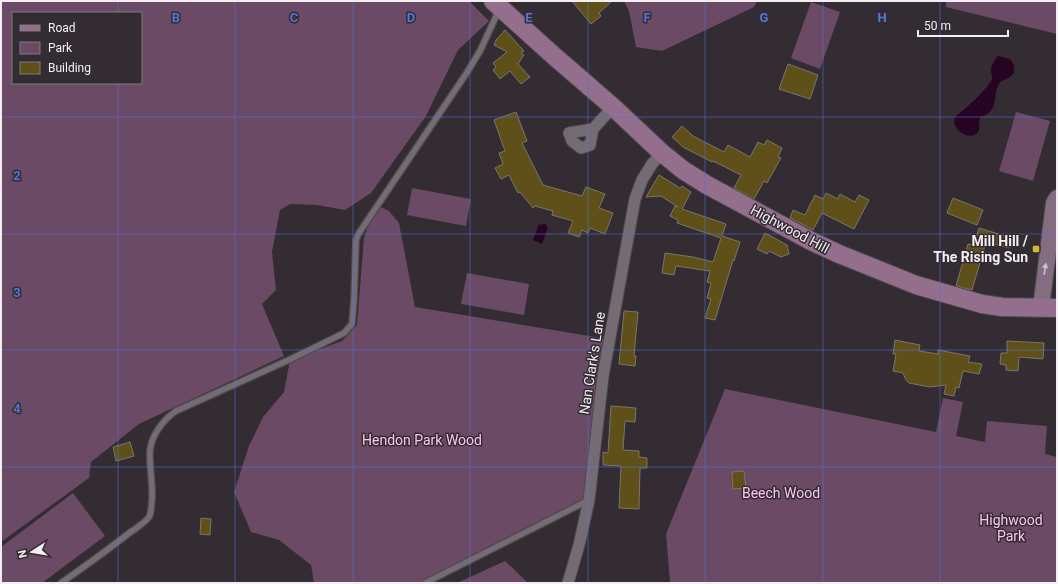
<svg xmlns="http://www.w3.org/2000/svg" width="1058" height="584" font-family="Roboto,sans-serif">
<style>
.green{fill:#6a4a64;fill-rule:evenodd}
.water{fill:#270423}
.building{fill:#5f5019;stroke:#79766c}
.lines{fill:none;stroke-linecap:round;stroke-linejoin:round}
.lane-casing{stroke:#4f484e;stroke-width:8}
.street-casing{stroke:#4f484e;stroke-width:13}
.secondary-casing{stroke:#4f484e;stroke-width:18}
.primary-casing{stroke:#4f484e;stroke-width:20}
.lane{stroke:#756c73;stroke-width:5.5}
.street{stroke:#756c73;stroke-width:11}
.secondary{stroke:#846d80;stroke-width:16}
.primary{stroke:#946e8d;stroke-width:18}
.oneway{fill:#ccc1ca}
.grid{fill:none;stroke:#5276de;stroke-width:1;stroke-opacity:0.55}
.poi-dot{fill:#d6b534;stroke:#332c32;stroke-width:1.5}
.labels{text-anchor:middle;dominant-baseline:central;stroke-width:3;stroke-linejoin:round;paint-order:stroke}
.street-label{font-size:14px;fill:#f3eef2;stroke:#332c32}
.poi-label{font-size:14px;font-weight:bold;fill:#f3eef2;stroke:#332c32;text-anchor:end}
.park-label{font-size:14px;fill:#fdc6f2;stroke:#332c32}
.grid-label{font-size:13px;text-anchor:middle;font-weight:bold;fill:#5276de;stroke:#332c32;stroke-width:3;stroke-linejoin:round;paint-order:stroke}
</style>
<rect width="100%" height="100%" fill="#332c32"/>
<path class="green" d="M 1,1 L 469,1 L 489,21 L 458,50 L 426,116 L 371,193 L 345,210 L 317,205 L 290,204 L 280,210 L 272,252 L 276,290 L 262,304 L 284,356 L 139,424 L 91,462 L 89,478 L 1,542 ZM 13,13 L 141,13 L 141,83 L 13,83 Z
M 624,1 L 757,1 L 754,7 L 662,51 L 636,47 L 629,11 Z
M 946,1 L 1057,1 L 1057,34 L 946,7 Z
M 811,2 L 840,12 L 820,69 L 791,58 Z
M 1016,112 L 1050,121 L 1033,181 L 999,171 Z
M 412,188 L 471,199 L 466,226 L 407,215 Z
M 379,206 L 389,211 L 399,223 L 415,307 L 613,340 L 589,500 L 425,583 L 314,583 L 311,565 L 279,540 L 251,532 L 234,492 L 249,446 L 263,417 L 284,392 L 290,360 L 342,341 L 357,325 L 364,238 L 370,220 Z
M 467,273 L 529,284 L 524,315 L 461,304 Z
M 725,389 L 936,432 L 943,398 L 963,402 L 956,436 L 985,442 L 987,421 L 1047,426 L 1045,454 L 1057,457 L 1057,583 L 670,583 L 666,534 Z
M 73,493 L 105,536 L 42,583 L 1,583 L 1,547 Z
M 505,561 L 528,583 L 457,583 Z"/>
<path class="water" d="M 998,56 L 1010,59 C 1012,62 1015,65 1014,70 C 1014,79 1003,78 999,84 C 992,95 1000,112 980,117 C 978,122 981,128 978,132 C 970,143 948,127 956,116 C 964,110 988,89 992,79 C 993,76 991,74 991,70 C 991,65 995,60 998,56 Z
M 539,224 L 541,225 L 543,224 L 546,224 L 546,226 L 548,227 L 542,244 L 533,240 Z"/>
<path class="building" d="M 572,1 L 612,1 L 599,13 L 601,16 L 591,24 Z
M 505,30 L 524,51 L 521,52 L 524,55 L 518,64 L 530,77 L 521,84 L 510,71 L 500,79 L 493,70 L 496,67 L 493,63 L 507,52 L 494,45 L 496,40 Z
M 788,64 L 818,75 L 810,99 L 779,89 Z
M 516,112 L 527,141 L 522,143 L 543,185 L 582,196 L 586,187 L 605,194 L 599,208 L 613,213 L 605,234 L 590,228 L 588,233 L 582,230 L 579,237 L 568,233 L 573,221 L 552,215 L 553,211 L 535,206 L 533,208 L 520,192 L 518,193 L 509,175 L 501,179 L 495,168 L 503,164 L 499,153 L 505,151 L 494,120 Z
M 682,126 L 693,136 L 724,152 L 728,145 L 750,157 L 758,142 L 764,145 L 767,140 L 782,148 L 778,157 L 781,158 L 767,183 L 764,181 L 754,199 L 734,188 L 741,175 L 713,161 L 712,162 L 683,147 L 672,137 Z
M 659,175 L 680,188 L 682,186 L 691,192 L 682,209 L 726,224 L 722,236 L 740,242 L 734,261 L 733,260 L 715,320 L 705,318 L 711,299 L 707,298 L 711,283 L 707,282 L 710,271 L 676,266 L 674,275 L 662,273 L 665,253 L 693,257 L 713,262 L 721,238 L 677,223 L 678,220 L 670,216 L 675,206 L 678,207 L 661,196 L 646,197 Z
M 826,193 L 838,199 L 840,194 L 855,202 L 859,195 L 869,200 L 854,229 L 822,213 L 813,230 L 790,218 L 793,210 L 805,215 L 815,195 L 823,199 Z
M 953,198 L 983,210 L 977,225 L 947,213 Z
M 979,228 L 1012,238 L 1009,248 L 986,242 L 972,290 L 956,286 L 968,244 L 974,245 Z
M 765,233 L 787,245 L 789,254 L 781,257 L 769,251 L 767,254 L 757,249 Z
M 624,311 L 638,312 L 634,356 L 636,356 L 635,366 L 619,364 Z
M 895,340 L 920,345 L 919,351 L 938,354 L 938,350 L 970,356 L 968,362 L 982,364 L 979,374 L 963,371 L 959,388 L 956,387 L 954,396 L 944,394 L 946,385 L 930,387 L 909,383 L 906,380 L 903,373 L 893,371 L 896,354 L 893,354 Z
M 1007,341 L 1044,343 L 1043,359 L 1019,357 L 1018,371 L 1006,370 L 1006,365 L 1000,364 L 1001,353 L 1007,353 Z
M 611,406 L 636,408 L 635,422 L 625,421 L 623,450 L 639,451 L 639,457 L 647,458 L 647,468 L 640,468 L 639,509 L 619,508 L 621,466 L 603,465 L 603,452 L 608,453 Z
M 130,442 L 134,456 L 116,461 L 113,447 Z
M 744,471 L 746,488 L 733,489 L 732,472 Z
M 201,518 L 211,519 L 210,535 L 200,534 Z"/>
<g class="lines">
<defs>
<path id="lane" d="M 61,583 C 84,567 106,551 128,534 C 134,529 144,524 149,517 C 152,512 151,505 152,499 C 153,483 149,466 150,450 C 152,434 164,419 176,411 L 293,358 L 344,333 L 352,324 L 354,299 L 356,240 L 359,233 L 466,74 L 480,51 L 499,10
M 425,583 L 589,500"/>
<path id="street" d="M 593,129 L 590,145 L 581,148 L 572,141 L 569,133 L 593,129 L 613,107
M 568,583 L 579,545 L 589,500 L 603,376 L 635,199 L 642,180 L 652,164 L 662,153"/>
<path id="secondary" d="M 1041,308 L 1054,203 L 1057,198"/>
<path id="primary" d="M 493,1 L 554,56 L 613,107 L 662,153 L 683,170 L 707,185 L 811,241 L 839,254 L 916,285 L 982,304 L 1002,307 L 1057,308"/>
</defs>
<use href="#lane" class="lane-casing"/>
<use href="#street" class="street-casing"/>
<use href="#secondary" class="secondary-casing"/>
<use href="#primary" class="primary-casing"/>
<use href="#lane" class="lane"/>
<use href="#street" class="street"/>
<use href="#secondary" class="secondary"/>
<use href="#primary" class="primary"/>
</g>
<defs><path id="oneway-solid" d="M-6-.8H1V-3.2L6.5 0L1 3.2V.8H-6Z"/></defs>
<use class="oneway" href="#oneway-solid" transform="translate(1045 269) rotate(-82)"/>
<path class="grid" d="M 118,1 L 118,13M 235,1 L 235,583M 353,1 L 353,583M 470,1 L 470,583M 588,1 L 588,583M 705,1 L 705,583M 823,1 L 823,583M 940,1 L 940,583M 118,83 L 118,583M 1,117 L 1057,117M 1,234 L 1057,234M 1,350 L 1057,350M 1,467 L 1057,467"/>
<rect class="poi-dot" x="1032" y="245" width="8" height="8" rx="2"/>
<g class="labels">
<g class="street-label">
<text transform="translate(790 229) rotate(28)">Highwood Hill</text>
<text transform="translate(592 363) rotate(-81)">Nan Clark's Lane</text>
</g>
<g class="poi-label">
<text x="1028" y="241">Mill Hill /<tspan x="1028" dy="16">The Rising Sun</tspan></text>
</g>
<g class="park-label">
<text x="422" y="440">Hendon Park Wood</text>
<text x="781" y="493">Beech Wood</text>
<text x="1011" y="520">Highwood<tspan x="1011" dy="16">Park</tspan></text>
</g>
</g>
<g class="grid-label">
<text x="176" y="22">B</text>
<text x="294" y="22">C</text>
<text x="411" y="22">D</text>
<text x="529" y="22">E</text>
<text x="647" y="22">F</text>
<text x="764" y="22">G</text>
<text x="882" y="22">H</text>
<text x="17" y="180">2</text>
<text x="17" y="297">3</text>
<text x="17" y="413">4</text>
</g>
<rect width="1058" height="584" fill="none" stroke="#f3eef2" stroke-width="4"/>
<rect x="12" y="12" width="130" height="72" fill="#332c32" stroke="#807a7f"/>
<rect x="20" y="25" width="20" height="6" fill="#946e8d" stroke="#807a7f"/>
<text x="48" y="32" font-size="12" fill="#f3eef2">Road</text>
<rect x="20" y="42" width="20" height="12" fill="#6a4a64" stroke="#807a7f"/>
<text x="48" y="52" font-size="12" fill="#f3eef2">Park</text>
<rect x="20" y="62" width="20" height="12" fill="#5f5019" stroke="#807a7f"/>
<text x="48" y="72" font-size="12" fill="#f3eef2">Building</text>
<g transform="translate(32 552) rotate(258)" stroke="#332c32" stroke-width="3" paint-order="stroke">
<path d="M0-3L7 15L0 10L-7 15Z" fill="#f3eef2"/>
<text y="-6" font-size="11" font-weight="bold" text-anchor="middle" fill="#f3eef2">N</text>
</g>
<path d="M918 30v6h90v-6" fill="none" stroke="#f3eef2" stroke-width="2"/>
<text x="924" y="30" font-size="12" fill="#f3eef2" stroke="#332c32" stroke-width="3" paint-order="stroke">50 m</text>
</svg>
